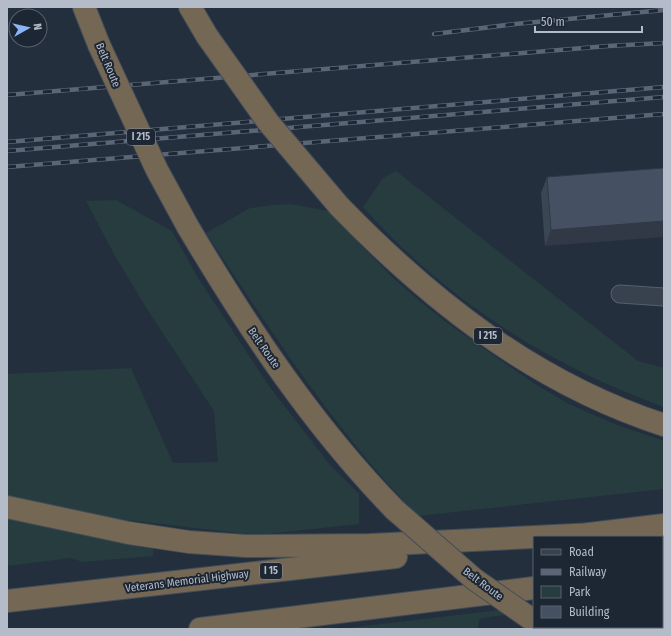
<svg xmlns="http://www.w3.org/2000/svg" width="671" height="636" font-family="'Fira Sans Condensed',sans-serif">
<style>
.green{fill:#263c3f}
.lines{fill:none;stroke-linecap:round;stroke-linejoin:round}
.minor-casing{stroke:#565f6c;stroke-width:19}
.highway-casing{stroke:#434c59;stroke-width:24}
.minor{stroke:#38414e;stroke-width:17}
.highway{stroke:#746855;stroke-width:22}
.rail-casing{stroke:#5a6575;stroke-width:4.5}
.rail{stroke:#1d2633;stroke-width:3;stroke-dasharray:9;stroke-linecap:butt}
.highway-bridge-casing{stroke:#434c59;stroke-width:24;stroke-linecap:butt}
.highway-bridge{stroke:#746855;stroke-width:22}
.wall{fill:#3b4654}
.shaded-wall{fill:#303945}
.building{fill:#455162;stroke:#303945}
.labels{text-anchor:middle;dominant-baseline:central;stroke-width:4;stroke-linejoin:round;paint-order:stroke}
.shield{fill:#1d2633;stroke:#878f9c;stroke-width:1}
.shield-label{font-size:10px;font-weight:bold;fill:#b4bcc9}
.street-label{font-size:11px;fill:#b4bcc9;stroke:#1d2633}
</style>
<rect width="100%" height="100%" fill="#242f3e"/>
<path class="green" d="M 396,171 L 638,361 L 664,368 L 664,407 C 548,365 445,299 363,207 L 383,178 Z
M 116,200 L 172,231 L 198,278 L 269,386 L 330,465 L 359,494 L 359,524 L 257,535 L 118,519 L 7,496 L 7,374 L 131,368 L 173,463 L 218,462 L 214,411 L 147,309 L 115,256 L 86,201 Z
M 291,204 L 328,211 L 392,277 L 422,303 L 450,325 L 535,384 L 569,404 L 617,425 L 664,441 L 664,489 L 418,516 C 335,431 271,331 206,233 L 250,208 L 272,205 Z
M 7,517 L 96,538 L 153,548 L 153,556 L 82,562 L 71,558 L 7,566 Z
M 662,591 L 664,591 L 664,629 L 589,629 L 588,627 L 662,627 Z
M 534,606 L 534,611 L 482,618 L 479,620 L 478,629 L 339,629 Z"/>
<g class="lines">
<defs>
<path id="minor" d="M 620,294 L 664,297"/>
<path id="highway" d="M 84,7 L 99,45
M 190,7 L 207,36
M 339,206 C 432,302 535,383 664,425
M 188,227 C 248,328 313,426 395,510
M 7,507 L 129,533 L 189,542 L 246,546 L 370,545 L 595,534
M 581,535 L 664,525
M 662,573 L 664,572
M 7,601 L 396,557
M 544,627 L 547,629
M 200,629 L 534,588"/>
</defs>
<use href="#minor" class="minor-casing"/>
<use href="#highway" class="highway-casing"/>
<use href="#minor" class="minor"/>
<use href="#highway" class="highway"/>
<defs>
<path id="rail" d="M 434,34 L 515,24 L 664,10
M 7,95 L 608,46 L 664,43
M 7,142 L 664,87
M 7,151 L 664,97
M 7,167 L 664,114"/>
</defs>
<use href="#rail" class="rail-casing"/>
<use href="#rail" class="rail"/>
<defs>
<path id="highway-bridge" d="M 207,36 L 268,122 L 339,206
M 99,45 L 157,170 L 188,227
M 395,510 L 474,579 L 534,621"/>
</defs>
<use href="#highway-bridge" class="highway-bridge-casing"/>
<use href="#highway-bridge" class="highway-bridge"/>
</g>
<path class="wall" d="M 664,168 L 545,246 L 541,193 L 547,177 Z"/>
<path class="shaded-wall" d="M 664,221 L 664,237 L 545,246 L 551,230 Z"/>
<path class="building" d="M 664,168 L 664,221 L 551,230 L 547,177 Z"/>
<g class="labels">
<g class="shield">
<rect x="127" y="129" width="28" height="16" rx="3"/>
<rect x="474" y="328" width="28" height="16" rx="3"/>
<rect x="260" y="563" width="22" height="16" rx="3"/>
</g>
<g class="shield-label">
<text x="141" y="137">I 215</text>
<text x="488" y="336">I 215</text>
<text x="271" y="571">I 15</text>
</g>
<g class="street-label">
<text transform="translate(108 65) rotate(67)">Belt Route</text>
<text transform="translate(264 348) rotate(55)">Belt Route</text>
<text transform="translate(187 581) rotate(-7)">Veterans Memorial Highway</text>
<text transform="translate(483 584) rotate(37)">Belt Route</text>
</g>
</g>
<rect width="671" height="636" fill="none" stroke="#b4bcc9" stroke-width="16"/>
<rect x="533" y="536" width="130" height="92" fill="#1d2633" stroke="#59626f"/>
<rect x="541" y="549" width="20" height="6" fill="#38414e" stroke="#59626f"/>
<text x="569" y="556" font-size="12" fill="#b4bcc9">Road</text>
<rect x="541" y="569" width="20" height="6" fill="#5a6575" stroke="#59626f"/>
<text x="569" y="576" font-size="12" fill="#b4bcc9">Railway</text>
<rect x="541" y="586" width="20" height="12" fill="#263c3f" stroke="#59626f"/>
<text x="569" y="596" font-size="12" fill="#b4bcc9">Park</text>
<rect x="541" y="606" width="20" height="12" fill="#455162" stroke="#59626f"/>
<text x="569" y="616" font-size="12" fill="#b4bcc9">Building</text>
<g transform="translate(28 28) rotate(82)"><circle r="19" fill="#1d2633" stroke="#59626f"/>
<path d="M0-3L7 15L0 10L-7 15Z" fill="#8ab4f8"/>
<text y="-6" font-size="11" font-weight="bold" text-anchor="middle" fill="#b4bcc9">N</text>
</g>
<path d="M535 26v6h107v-6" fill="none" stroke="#b4bcc9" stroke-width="2"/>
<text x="541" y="26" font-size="12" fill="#b4bcc9" stroke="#1d2633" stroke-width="3" paint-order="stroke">50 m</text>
</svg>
